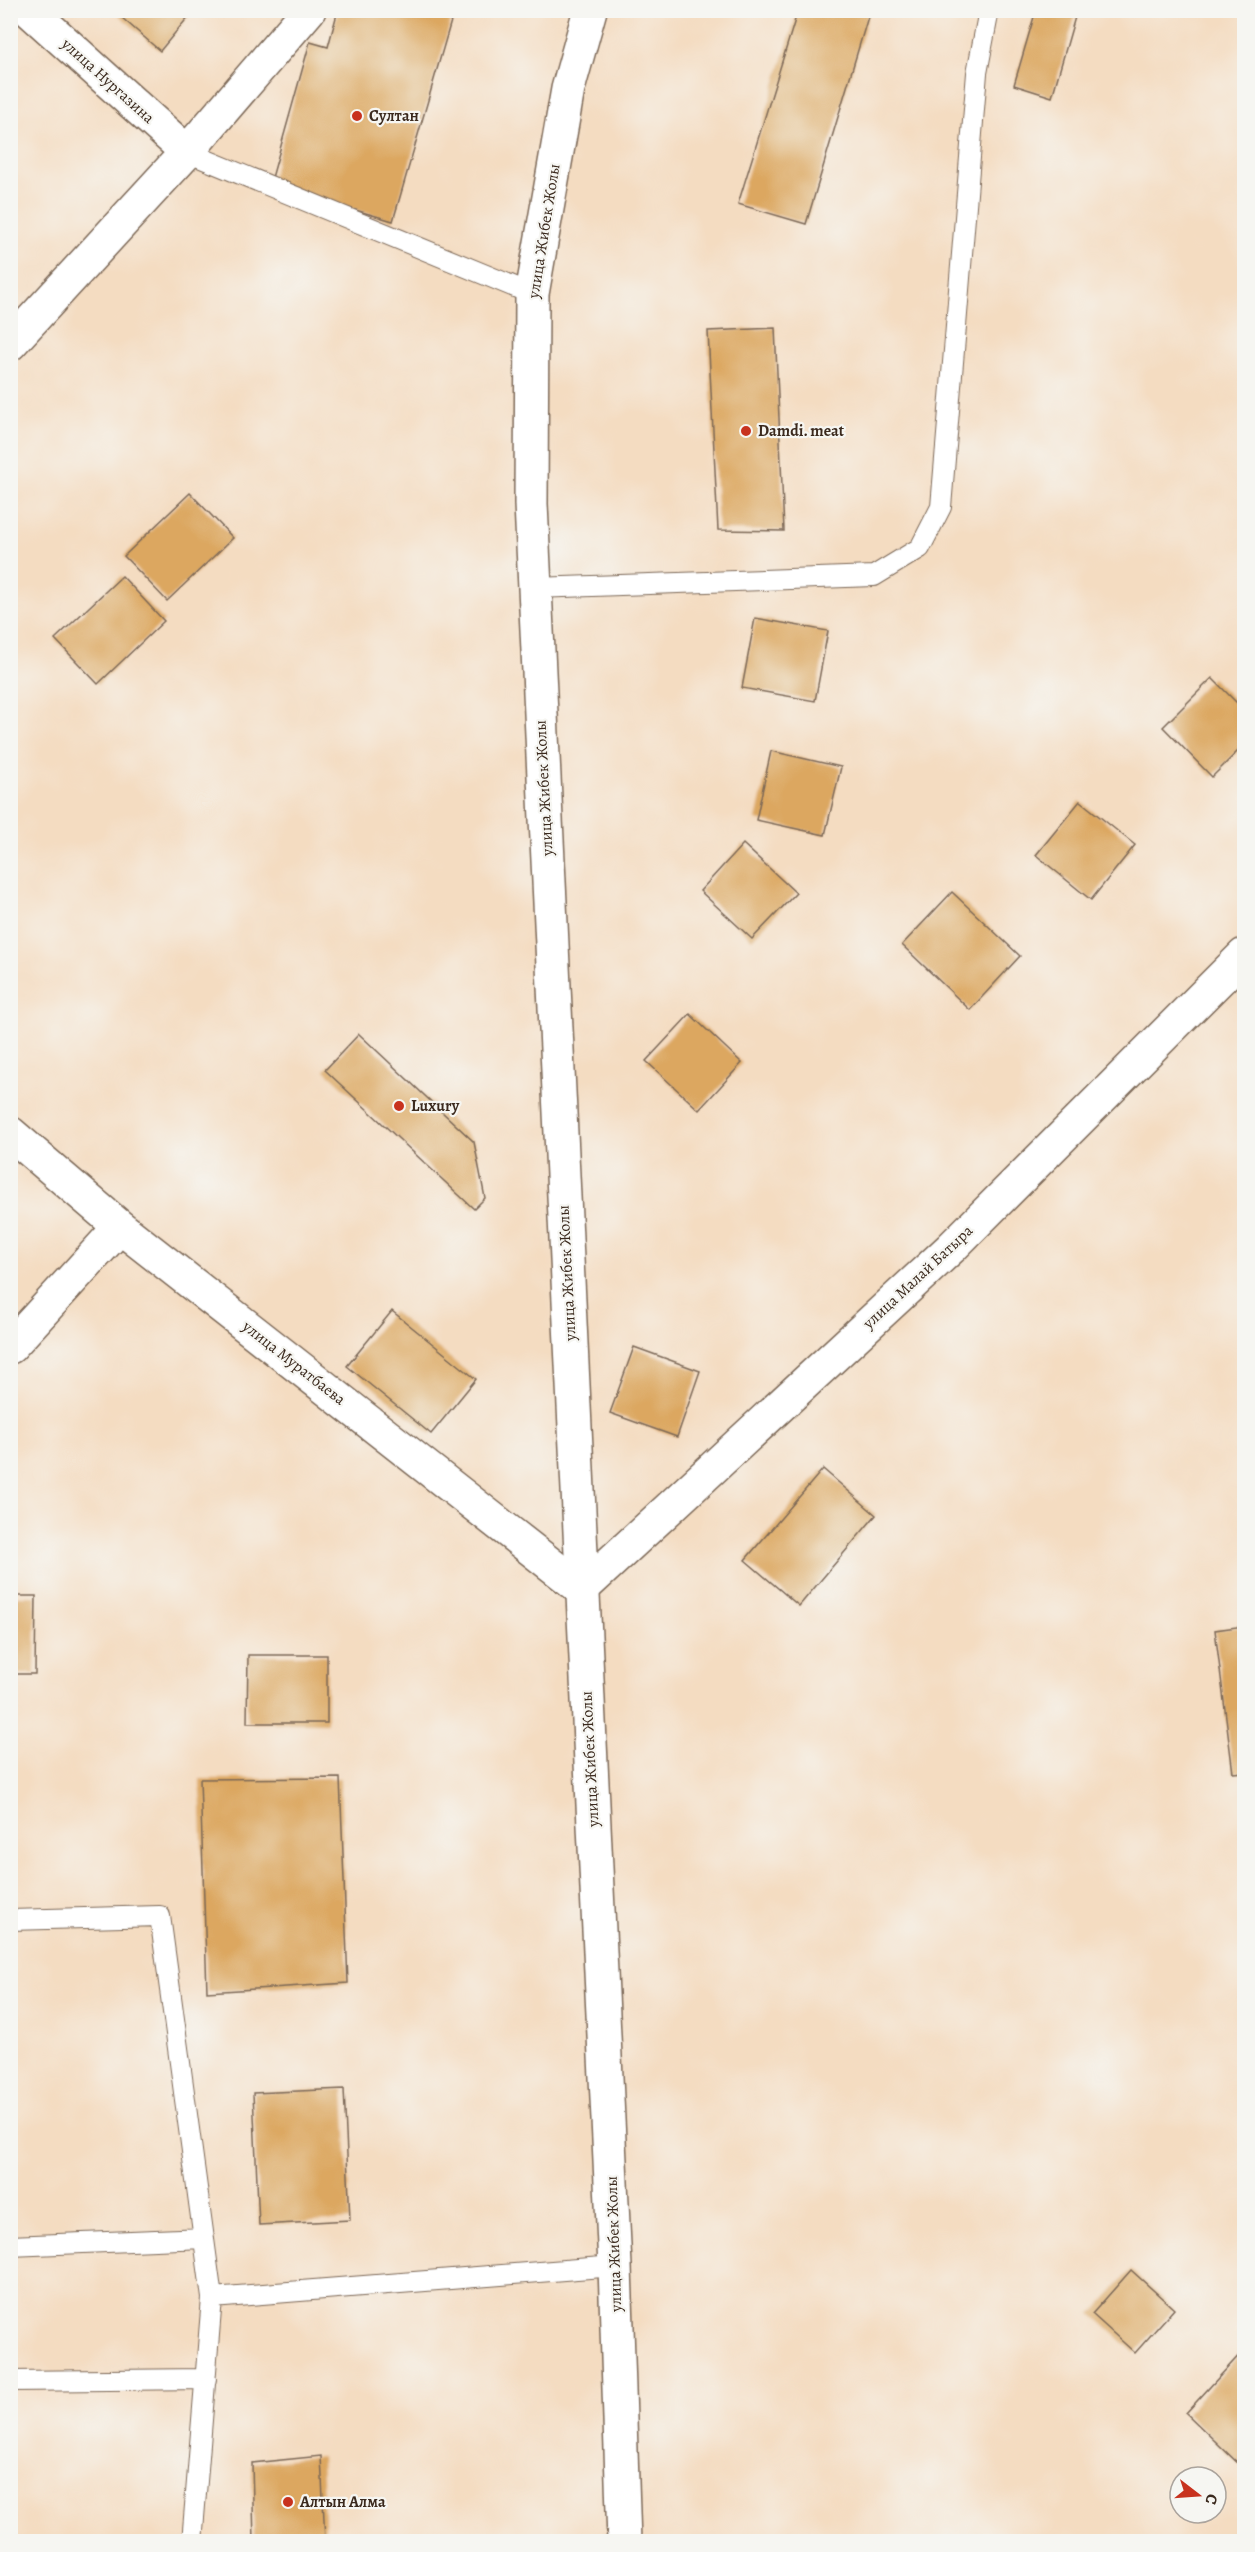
<svg xmlns="http://www.w3.org/2000/svg" width="1255" height="2552" font-family="Alegreya,serif">
<style>
.building{fill:#dca761}
.lines{fill:none;stroke-linecap:round;stroke-linejoin:round}
.service-casing{stroke:#7c6857;stroke-width:22}
.minor-casing{stroke:#7c6857;stroke-width:36}
.secondary-casing{stroke:#7c6857;stroke-width:36}
.service{stroke:#fff;stroke-width:20}
.minor{stroke:#fff;stroke-width:33}
.secondary{stroke:#fff;stroke-width:33}
.poi-dot{fill:#c8321e;stroke:#f6f6f2;stroke-width:2}
.labels{text-anchor:middle;dominant-baseline:central;stroke-width:4.5;stroke-linejoin:round;paint-order:stroke}
.street-label{font-size:16px;fill:#3b2a1e;stroke:#f6f6f2}
.poi-label{font-size:16px;font-weight:bold;fill:#3b2a1e;stroke:#f6f6f2;text-anchor:start}
</style>
<rect width="100%" height="100%" fill="#f6f6f2"/>
<filter id="ink" filterUnits="userSpaceOnUse"><feTurbulence type="fractalNoise" baseFrequency=".0167" numOctaves="2"/><feDisplacementMap in="SourceGraphic" scale="12" xChannelSelector="R" yChannelSelector="G"/><feConvolveMatrix kernelMatrix="1 2 1 2 8 2 1 2 1" color-interpolation-filters="sRGB"/></filter>
<filter id="wash" filterUnits="userSpaceOnUse"><feTurbulence type="fractalNoise" baseFrequency=".008" numOctaves="4" result="noise"/><feDisplacementMap in="SourceGraphic" scale="24" xChannelSelector="R" yChannelSelector="G"/><feGaussianBlur stdDeviation="1.35" result="paint"/><feColorMatrix in="noise" values="0 0 0 0 0 0 0 0 0 0 0 0 0 0 0 0 0 1.4 0 .05"/><feComposite in="paint" operator="in"/></filter>
<g filter="url(#wash)">
<rect width="100%" height="100%" fill="#f4dcc1"/>
<g id="blocks">
<path class="building" d="M 113,10 L 194,10 L 160,51 Z
M 338,10 L 416,10 L 451,21 L 393,221 L 270,185 L 310,42 L 328,47 Z
M 798,10 L 870,10 L 806,224 L 738,204 Z
M 1036,10 L 1077,10 L 1052,97 L 1014,85 Z
M 775,328 L 784,531 L 718,530 L 708,331 Z
M 190,493 L 233,538 L 167,601 L 124,556 Z
M 122,576 L 164,621 L 98,684 L 55,639 Z
M 755,618 L 828,631 L 815,701 L 742,688 Z
M 1212,678 L 1244,710 L 1244,745 L 1212,777 L 1163,727 Z
M 771,751 L 841,767 L 825,835 L 756,820 Z
M 1080,801 L 1135,845 L 1091,900 L 1036,855 Z
M 743,844 L 796,893 L 752,939 L 700,891 Z
M 952,892 L 1020,956 L 970,1010 L 902,945 Z
M 690,1014 L 742,1063 L 699,1110 L 646,1061 Z
M 359,1034 L 474,1142 L 485,1198 L 474,1209 L 325,1070 Z
M 392,1311 L 476,1379 L 431,1434 L 347,1366 Z
M 634,1347 L 700,1371 L 677,1437 L 610,1413 Z
M 823,1469 L 876,1515 L 799,1606 L 745,1560 Z
M 10,1596 L 36,1596 L 35,1674 L 10,1674 Z
M 1244,1626 L 1244,1772 L 1233,1773 L 1215,1630 Z
M 248,1655 L 327,1655 L 327,1723 L 247,1723 Z
M 340,1778 L 348,1983 L 207,1992 L 200,1779 Z
M 344,2089 L 350,2220 L 259,2225 L 253,2093 Z
M 1131,2270 L 1174,2309 L 1135,2353 L 1092,2314 Z
M 1244,2350 L 1244,2469 L 1186,2413 Z
M 321,2456 L 325,2542 L 254,2542 L 252,2463 Z"/>
</g>
</g>
<g filter="url(#ink)">
<use href="#blocks" fill-opacity="0" stroke="#7c6857" stroke-width="1.5"/>
<g class="lines">
<defs>
<path id="service" d="M 187,152 L 532,294
M 535,588 L 874,576 L 920,548 L 941,507 L 977,73 L 989,10
M 10,1920 L 160,1916 L 212,2298 L 192,2542
M 10,2246 L 204,2238
M 212,2298 L 615,2266
M 10,2381 L 206,2379"/>
<path id="minor" d="M 29,10 L 187,152
M 10,344 L 187,152 L 309,10
M 10,1133 L 120,1227 L 582,1589 L 951,1248 L 1244,955
M 10,1347 L 120,1227"/>
<path id="secondary" d="M 590,10 L 568,89 L 532,294 L 531,504 L 615,2266 L 624,2542"/>
</defs>
<use href="#service" class="service-casing"/>
<use href="#minor" class="minor-casing"/>
<use href="#secondary" class="secondary-casing"/>
<use href="#service" class="service"/>
<use href="#minor" class="minor"/>
<use href="#secondary" class="secondary"/>
</g>
</g>
<g class="poi-dot">
<circle cx="357" cy="116" r="6"/>
<circle cx="746" cy="431" r="6"/>
<circle cx="399" cy="1106" r="6"/>
<circle cx="288" cy="2502" r="6"/>
</g>
<g class="labels">
<g class="street-label">
<text transform="translate(108 81) rotate(42)">улица Нургазина</text>
<text transform="translate(544 231) rotate(-81)">улица Жибек Жолы</text>
<text transform="translate(544 788) rotate(-93)">улица Жибек Жолы</text>
<text transform="translate(567 1273) rotate(-93)">улица Жибек Жолы</text>
<text transform="translate(918 1277) rotate(-43)">улица Малай Батыра</text>
<text transform="translate(294 1363) rotate(38)">улица Муратбаева</text>
<text transform="translate(590 1759) rotate(-93)">улица Жибек Жолы</text>
<text transform="translate(614 2244) rotate(-92)">улица Жибек Жолы</text>
</g>
<g class="poi-label">
<text x="369" y="116">Султан</text>
<text x="758" y="431">Damdi. meat</text>
<text x="411" y="1106">Luxury</text>
<text x="300" y="2502">Алтын Алма</text>
</g>
</g>
<rect width="1255" height="2552" fill="none" stroke="#f6f6f2" stroke-width="36"/>
<g transform="translate(1198 2495) rotate(107)"><circle r="28" fill="#f6f6f2" stroke="#aba49d" stroke-width="1.5"/>
<path d="M0-4.5L10 22L0 15L-10 22Z" fill="#c8321e"/>
<text y="-9" font-size="16" font-weight="bold" text-anchor="middle" fill="#3b2a1e">С</text>
</g>
</svg>
